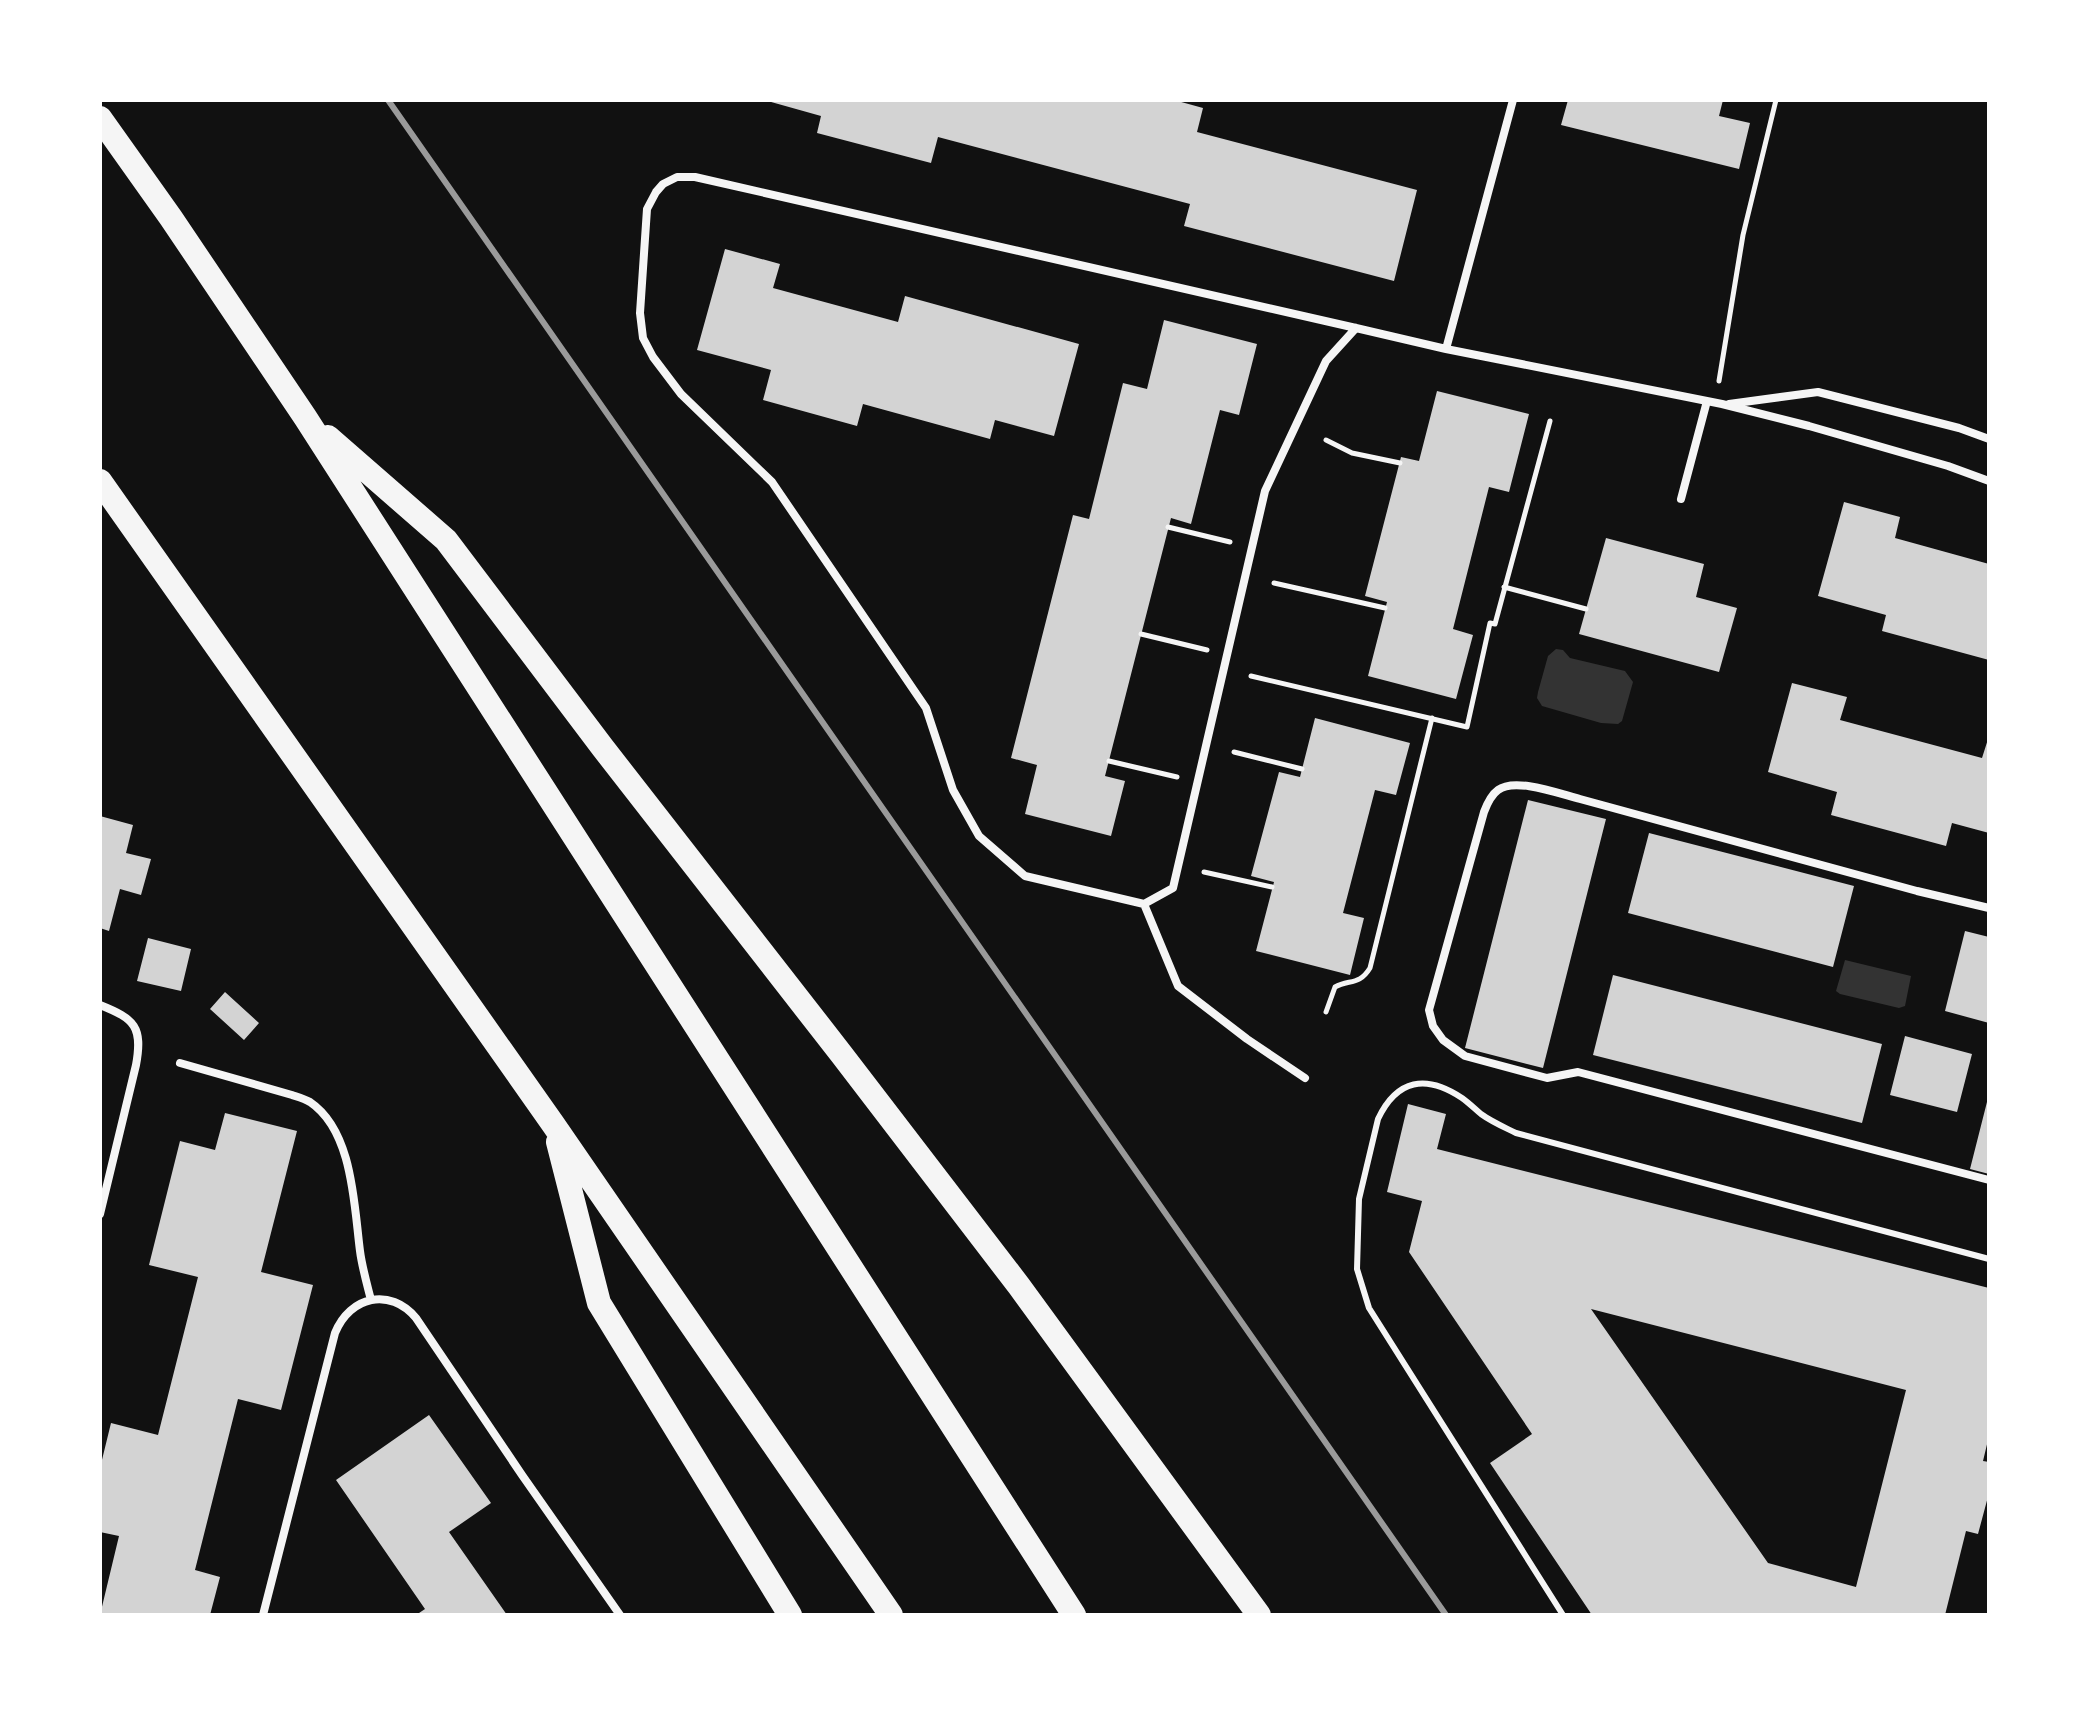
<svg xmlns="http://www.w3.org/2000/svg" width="2089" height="1715" font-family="'Open Sans',sans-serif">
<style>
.water{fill:#333}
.building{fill:#d3d3d3;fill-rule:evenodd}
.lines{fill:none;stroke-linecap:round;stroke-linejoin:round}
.path{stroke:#f5f5f5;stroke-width:5}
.service{stroke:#f5f5f5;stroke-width:6}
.minor{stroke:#f5f5f5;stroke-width:8}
.motorway{stroke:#f5f5f5;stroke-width:24}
.rail{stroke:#9a9a9a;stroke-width:6}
</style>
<rect width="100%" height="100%" fill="#111"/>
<path class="water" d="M 1556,649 L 1563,650 L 1570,658 L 1625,671 L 1633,682 L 1622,721 L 1618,724 L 1601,723 L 1542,706 L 1537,698 L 1538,692 L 1548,656 Z
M 1845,960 L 1911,976 L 1905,1006 L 1899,1008 L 1840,994 L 1836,991 Z"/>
<path class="building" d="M 764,100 L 1174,100 L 1203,108 L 1197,132 L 1417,190 L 1394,281 L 1184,226 L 1190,204 L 938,137 L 931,163 L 817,133 L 821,116 Z
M 1568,100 L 1723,100 L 1719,116 L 1750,123 L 1739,169 L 1561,125 Z
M 725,249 L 780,264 L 773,288 L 898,322 L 905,296 L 1079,344 L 1054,436 L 995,420 L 990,439 L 863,404 L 857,426 L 763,400 L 771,370 L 697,350 Z
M 1164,320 L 1257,344 L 1239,415 L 1220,410 L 1191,524 L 1171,518 L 1105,776 L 1125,781 L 1111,836 L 1025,814 L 1037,765 L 1011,758 L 1073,515 L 1089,519 L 1123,383 L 1147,389 Z
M 1437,391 L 1529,414 L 1509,492 L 1489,487 L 1453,629 L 1473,635 L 1456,699 L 1368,676 L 1387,602 L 1365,596 L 1401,457 L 1419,461 Z
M 1844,502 L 1900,517 L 1895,538 L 1989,564 L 1989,660 L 1882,631 L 1886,615 L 1818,596 Z
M 1606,538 L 1704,564 L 1696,597 L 1737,608 L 1719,672 L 1579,634 Z
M 1792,683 L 1847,697 L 1840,720 L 1982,758 L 1989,736 L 1989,833 L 1952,823 L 1946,846 L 1831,815 L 1837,792 L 1768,772 Z
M 1315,718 L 1410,743 L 1396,795 L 1375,790 L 1343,913 L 1364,918 L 1350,975 L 1256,951 L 1274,882 L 1251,876 L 1279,772 L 1300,777 Z
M 1528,800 L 1606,819 L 1543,1068 L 1465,1048 Z
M 100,816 L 133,825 L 126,853 L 151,859 L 141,895 L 120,889 L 109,931 L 100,928 Z
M 1649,833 L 1854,886 L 1833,967 L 1628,913 Z
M 1965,931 L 1989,937 L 1989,1023 L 1945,1011 Z
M 148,938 L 191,949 L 181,991 L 137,981 Z
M 1613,975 L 1882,1044 L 1862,1123 L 1593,1055 Z
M 225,992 L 259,1023 L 244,1040 L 210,1009 Z
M 1905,1036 L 1972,1054 L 1957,1112 L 1890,1095 Z
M 1988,1098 L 1989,1098 L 1989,1174 L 1970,1169 Z
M 1408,1104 L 1446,1114 L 1437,1149 L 1989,1288 L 1989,1436 L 1983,1461 L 1989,1462 L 1989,1493 L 1978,1534 L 1966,1531 L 1945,1615 L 1592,1615 L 1490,1463 L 1532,1434 L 1409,1252 L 1422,1201 L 1387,1192 ZM 1591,1309 L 1906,1390 L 1856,1587 L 1768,1563 Z
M 225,1113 L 297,1131 L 261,1272 L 313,1285 L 281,1410 L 238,1399 L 195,1570 L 220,1577 L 210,1615 L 100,1615 L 119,1536 L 100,1532 L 100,1468 L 111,1423 L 158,1435 L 198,1277 L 149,1265 L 180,1141 L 215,1150 Z
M 429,1415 L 491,1503 L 449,1532 L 507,1615 L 416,1615 L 425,1609 L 336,1480 Z"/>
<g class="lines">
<path class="path" d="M 1719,381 L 1743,235 L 1776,100
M 1326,440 L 1352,453 L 1400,463
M 1168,527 L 1230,542
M 1274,583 L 1385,608
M 1504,587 L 1586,609
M 1141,634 L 1207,650
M 1251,676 L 1467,727 L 1490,623 L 1495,624 L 1550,421
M 1234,752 L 1302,769
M 1109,761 L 1177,777
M 1204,872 L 1272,887
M 1326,1012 L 1335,987 C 1349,979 1359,986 1370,968 L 1432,718"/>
<path class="service" d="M 1563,1615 L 1369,1308 L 1357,1269 L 1359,1199 L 1378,1119 C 1397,1079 1426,1074 1462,1098 C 1469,1103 1475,1109 1481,1114 C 1492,1122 1504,1127 1516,1133 L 1989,1259"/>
<path class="minor" d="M 1356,328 L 1326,361 L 1265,491 L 1173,888 L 1144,904 L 1025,876 L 979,836 L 953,790 L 926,708 L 772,482 L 681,394 L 653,357 L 643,338 L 640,313 L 647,209 L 656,192 L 663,184 L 677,177 L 695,177 L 1356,328 L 1446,349 L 1722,404 L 1809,426 L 1948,466 L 1989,481
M 1446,349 L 1513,100
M 1729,404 L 1818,392 L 1959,428 L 1989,439
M 1681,499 L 1707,401
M 1144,904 L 1178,986 L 1247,1039 L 1305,1078
M 1989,908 L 1917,891 L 1580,799 C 1560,794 1515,777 1498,790 C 1491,795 1487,804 1484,812 L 1429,1010 L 1433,1026 L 1443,1040 L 1465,1056 L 1547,1078 L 1578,1072 L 1989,1180
M 100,1005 C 135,1019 143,1027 136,1065 L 100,1214
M 180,1063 L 292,1095 C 298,1097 305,1099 310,1102 C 353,1131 354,1205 360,1251 C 362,1267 367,1284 371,1300
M 263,1615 L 335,1333 C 350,1296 390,1287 416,1318 L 522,1475 L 620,1615"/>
<path class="motorway" d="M 100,118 L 171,218 L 305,417 L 1074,1615
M 328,437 L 446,540 L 603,748 L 842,1055 L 1019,1286 L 1259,1615
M 100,481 L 553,1124 L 891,1615
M 558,1142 L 599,1303 L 790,1615"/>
<path class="rail" d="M 388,100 L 1446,1615"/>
</g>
<rect width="2089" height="1715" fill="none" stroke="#ffffff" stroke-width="204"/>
</svg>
